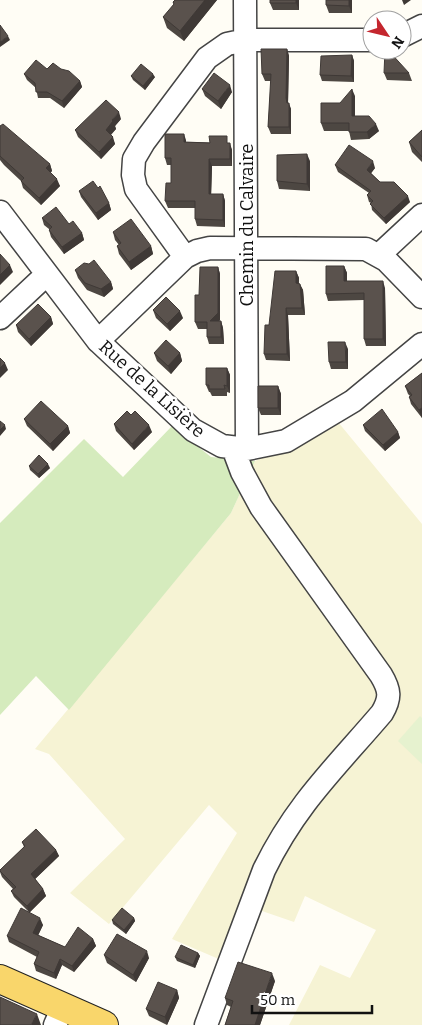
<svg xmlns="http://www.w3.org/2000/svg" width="422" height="1025" font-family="Bitter,serif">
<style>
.farmland{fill:#f6f3d4}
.green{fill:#d5ebbd}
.pitch{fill:#e6f2cf}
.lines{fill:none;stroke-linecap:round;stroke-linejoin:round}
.minor-casing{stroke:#444;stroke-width:25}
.major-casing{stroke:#222;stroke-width:30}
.minor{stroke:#fff;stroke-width:22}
.major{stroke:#f9d66b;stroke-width:28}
.wall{fill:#4d4742}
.shaded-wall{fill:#3f3936}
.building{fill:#5a524d;stroke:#3f3936}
.labels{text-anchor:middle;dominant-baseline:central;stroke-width:5;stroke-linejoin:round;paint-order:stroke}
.street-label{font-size:18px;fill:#111;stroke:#fff}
</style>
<rect width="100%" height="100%" fill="#fffdf5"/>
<path class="farmland" d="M 338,422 L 422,524 L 422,1025 L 289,1025 L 320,965 L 350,978 L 376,930 L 305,896 L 294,922 L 242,904 L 221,960 L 172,939 L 237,833 L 209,805 L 109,924 L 70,893 L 125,839 L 49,754 L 35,749 L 231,513 L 255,461 Z"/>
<path class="green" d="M 172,426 L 211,457 L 255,461 L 231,513 L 69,710 L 36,676 L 0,715 L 0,523 L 84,439 L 123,477 Z"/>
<path class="pitch" d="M 420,716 L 422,718 L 422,764 L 398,741 Z"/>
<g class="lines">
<defs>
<path id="minor" d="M 245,0 L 247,449
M 402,36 L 422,26
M 0,212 L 98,341 L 193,430 L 222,446 L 247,449 L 286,441 L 353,401 L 422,344
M 379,255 L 422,215
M 185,257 L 136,189 L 133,175 L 134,159 L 144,142 L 207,58 L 227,44 L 246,40 L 372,40
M 0,318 L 46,275
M 98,341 L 185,257 L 197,251 L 210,248 L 366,249 L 386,260 L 422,297
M 55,1025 L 63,1007
M 206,1025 L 264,870 C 296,804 336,767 382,713 C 391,698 390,690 381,675 L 261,507 L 242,472 L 233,448"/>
<path id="major" d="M 0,979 L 104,1025"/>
</defs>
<use href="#minor" class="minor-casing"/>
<use href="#major" class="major-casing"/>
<use href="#minor" class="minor"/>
<use href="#major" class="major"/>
</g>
<path class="wall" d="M 175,0 L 217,0 L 184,41 L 167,28 L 163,17 L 174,5 L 173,2 Z
M 299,0 L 299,10 L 273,10 L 270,3 Z
M 326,0 L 352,0 L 352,13 L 329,13 L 326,5 Z
M 287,49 L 289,56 L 288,103 L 291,109 L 291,134 L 271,134 L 268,127 L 271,81 L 265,81 L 262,74 Z
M 352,55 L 354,61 L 354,82 L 322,81 L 320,75 Z
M 47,69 L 61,69 L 80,81 L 82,87 L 64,108 L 50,98 L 38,98 L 36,88 L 27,80 L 24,74 Z
M 384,73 L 409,73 L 412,81 L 387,80 Z
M 131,76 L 155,77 L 145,90 L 133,80 Z
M 202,89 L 232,92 L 221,109 L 205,96 Z
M 355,96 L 355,116 L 379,131 L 369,139 L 351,140 L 349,131 L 324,131 L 321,123 L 340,103 Z
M 121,119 L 115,126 L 116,129 L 111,135 L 115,144 L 101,159 L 78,137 L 75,130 Z
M 0,126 L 50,164 L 52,171 L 50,173 L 60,186 L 41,205 L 23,188 L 21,181 L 4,165 L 0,160 Z
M 422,130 L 422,162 L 412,152 L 409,142 Z
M 186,140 L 186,142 L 229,143 L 232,150 L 232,166 L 212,166 L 211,194 L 223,194 L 225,201 L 225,227 L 197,226 L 195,219 L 195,208 L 168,208 L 165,201 L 171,183 L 171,165 L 167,165 L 165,158 Z
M 310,161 L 310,191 L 279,189 L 277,181 Z
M 335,165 L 375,168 L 371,173 L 380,182 L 410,202 L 386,224 L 372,210 L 371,203 L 369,202 L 367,195 L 369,193 L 338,172 Z
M 79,191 L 109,203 L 111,210 L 98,220 L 81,197 Z
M 42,218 L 69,224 L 82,233 L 84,240 L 64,254 L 51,237 L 49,230 L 49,229 L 44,225 Z
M 113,232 L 151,246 L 153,254 L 131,270 L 119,254 L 117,246 L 119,245 L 115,240 Z
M 344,266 L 347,273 L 347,281 L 385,288 L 386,346 L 366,346 L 364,339 L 364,300 L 328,301 L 326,294 Z
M 218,267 L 220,274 L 220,320 L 219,321 L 221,321 L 223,328 L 224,344 L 209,344 L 207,337 L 207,329 L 198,329 L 195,322 L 199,295 Z
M 75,270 L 111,282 L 113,289 L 104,297 L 87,290 L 78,278 Z
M 296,271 L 299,278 L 299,283 L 303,290 L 305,315 L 288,315 L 290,361 L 266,360 L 264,354 L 269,325 Z
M 153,310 L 183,318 L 170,331 L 156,318 Z
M 51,317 L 53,324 L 31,346 L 18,332 L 16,325 Z
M 348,349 L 348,369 L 331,369 L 329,362 Z
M 154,353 L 180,353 L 182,361 L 171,374 L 157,361 Z
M 227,368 L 230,375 L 230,393 L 227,392 L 227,396 L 212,396 L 210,392 L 209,392 L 206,385 Z
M 422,373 L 422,418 L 411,404 L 409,397 L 410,396 L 408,394 L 405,386 Z
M 278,386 L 281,394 L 281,415 L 261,415 L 258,408 Z
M 24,419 L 68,426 L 70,433 L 53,451 L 27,426 Z
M 114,424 L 152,432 L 134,450 L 116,431 Z
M 363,425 L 398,432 L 400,438 L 385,451 L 365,431 Z
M 29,466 L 50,468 L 39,478 L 30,470 Z
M 22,842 L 56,850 L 59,856 L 35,879 L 43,889 L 46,896 L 29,913 L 43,925 L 38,935 L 65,947 L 93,939 L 96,946 L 74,972 L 62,965 L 56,979 L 36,971 L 34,964 L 37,957 L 9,942 L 7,936 L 29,912 L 14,897 L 11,891 L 13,889 L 2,877 L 0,872 L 0,870 L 24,847 Z
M 134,918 L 135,921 L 126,934 L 113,924 L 112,920 Z
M 198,953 L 200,956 L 195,968 L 177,961 L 175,957 Z
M 104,955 L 149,958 L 136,982 L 107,963 Z
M 275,981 L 260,1025 L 225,1025 L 231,1007 L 227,1005 L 225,998 Z
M 177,990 L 179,998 L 167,1025 L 149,1016 L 146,1009 Z"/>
<path class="shaded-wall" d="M 205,0 L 217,0 L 184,41 L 180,31 Z
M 296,0 L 299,0 L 299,10 L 296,3 Z
M 349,0 L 352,0 L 352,13 L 349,6 Z
M 402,0 L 411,0 L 404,5 Z
M 8,36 L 10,40 L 0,47 L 0,42 Z
M 287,49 L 289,56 L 288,104 L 289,103 L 291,109 L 291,134 L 289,127 L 286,98 Z
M 352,55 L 354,61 L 354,82 L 351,76 Z
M 153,74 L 155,77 L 145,90 L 143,86 Z
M 80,81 L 82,87 L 64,108 L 62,101 Z
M 230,85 L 232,92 L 221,109 L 218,101 Z
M 352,89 L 355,96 L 355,124 L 352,116 Z
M 119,112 L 121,119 L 115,126 L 116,129 L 108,137 L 106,130 L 112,120 Z
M 376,124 L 379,131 L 369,139 L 367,132 Z
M 184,134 L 186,140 L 186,149 L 184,142 Z
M 113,137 L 115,144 L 101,159 L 99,152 Z
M 230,143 L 232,150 L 232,166 L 230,159 Z
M 307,154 L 310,161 L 310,191 L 307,184 Z
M 209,159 L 212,166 L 211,201 L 209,194 Z
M 373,161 L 375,168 L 369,176 L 367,170 Z
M 50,164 L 52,171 L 48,175 L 46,168 Z
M 57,179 L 60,186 L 41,205 L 39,198 Z
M 223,194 L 225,201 L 225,227 L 223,220 Z
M 408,196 L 410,202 L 386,224 L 384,218 Z
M 109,203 L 111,210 L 98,220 L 96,213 Z
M 82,233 L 84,240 L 64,254 L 62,247 Z
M 151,246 L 153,254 L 131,270 L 129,262 Z
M 10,265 L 13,272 L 0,285 L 0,275 Z
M 344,266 L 347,273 L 347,288 L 344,281 Z
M 218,267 L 220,274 L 220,320 L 213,328 L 210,321 Z
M 296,271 L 299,278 L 298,290 L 296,283 Z
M 383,281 L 385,288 L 386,346 L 383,339 Z
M 111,282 L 113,289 L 104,297 L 101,289 Z
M 300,284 L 303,290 L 305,315 L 302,308 Z
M 286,308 L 288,315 L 290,361 L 287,354 Z
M 180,311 L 183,318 L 170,331 L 167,324 Z
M 51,317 L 53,324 L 31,346 L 29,339 Z
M 221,321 L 223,328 L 224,344 L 221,337 Z
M 345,342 L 348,349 L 348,369 L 346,362 Z
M 180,353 L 182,361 L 171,374 L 168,366 Z
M 5,363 L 8,370 L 0,378 L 0,368 Z
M 227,368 L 230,375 L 230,393 L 227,386 Z
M 278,386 L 281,394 L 281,415 L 278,408 Z
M 422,408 L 422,418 L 419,410 Z
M 5,425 L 6,429 L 0,436 L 0,430 Z
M 149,425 L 152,432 L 134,450 L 132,444 Z
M 68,426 L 70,433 L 53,451 L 50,444 Z
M 398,432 L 400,438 L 385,451 L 383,445 Z
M 48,464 L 50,468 L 39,478 L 38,474 Z
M 56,850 L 59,856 L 34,880 L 31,874 Z
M 43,889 L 46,896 L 29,913 L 27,906 Z
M 40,918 L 43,925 L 36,940 L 33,933 Z
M 134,918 L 135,921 L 126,934 L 124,930 Z
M 93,939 L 96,946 L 74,972 L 72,966 Z
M 147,951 L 149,958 L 136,982 L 133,975 Z
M 198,953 L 200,956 L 195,968 L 193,965 Z
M 60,959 L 62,965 L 56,979 L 54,973 Z
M 272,973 L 275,981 L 260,1025 L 255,1025 Z
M 177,990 L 179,998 L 167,1025 L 165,1017 Z
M 37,1014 L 41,1025 L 31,1025 Z"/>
<path class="building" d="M 175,0 L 205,0 L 180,31 L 163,17 L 174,4 L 173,2 Z
M 270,0 L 296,0 L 296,3 L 270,3 Z
M 326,0 L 349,0 L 349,6 L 326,5 Z
M 0,25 L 8,36 L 0,42 Z
M 261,49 L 287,49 L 286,98 L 287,103 L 289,103 L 289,127 L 268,127 L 271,74 L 262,74 Z
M 385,50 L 388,50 L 409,73 L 384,73 Z
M 352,55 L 351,76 L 320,75 L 321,56 Z
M 36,60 L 47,69 L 53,63 L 61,69 L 69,71 L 80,81 L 62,101 L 47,92 L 36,92 L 35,83 L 24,74 Z
M 141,64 L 153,74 L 143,86 L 131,76 Z
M 214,73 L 230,85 L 218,101 L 202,89 Z
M 352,89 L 352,116 L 369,116 L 376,124 L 367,132 L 349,132 L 349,123 L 321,123 L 321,103 L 340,103 Z
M 106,100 L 119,112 L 112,120 L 113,121 L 106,130 L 113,137 L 99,152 L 75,130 Z
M 3,124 L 50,164 L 46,168 L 57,179 L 39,198 L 21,181 L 24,178 L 0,156 L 0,126 Z
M 422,130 L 422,157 L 409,142 Z
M 165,134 L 184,134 L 184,142 L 210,143 L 209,136 L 227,136 L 227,143 L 230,143 L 230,159 L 209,159 L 209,194 L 223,194 L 223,220 L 195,219 L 195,201 L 165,201 L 166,183 L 171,183 L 171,158 L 165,158 Z
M 349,145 L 373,161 L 367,170 L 380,182 L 394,182 L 408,196 L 384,218 L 370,204 L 373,201 L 367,195 L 371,191 L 335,165 Z
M 307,154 L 307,184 L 277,181 L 277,155 Z
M 93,181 L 98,188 L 100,186 L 109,203 L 96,213 L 79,191 Z
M 56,207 L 69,224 L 73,221 L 82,233 L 62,247 L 49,230 L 52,227 L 42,218 Z
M 131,219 L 151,246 L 129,262 L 117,246 L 121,243 L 113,232 Z
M 0,254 L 10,265 L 0,275 Z
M 94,260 L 111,282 L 101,289 L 85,283 L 75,270 L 84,263 L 89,264 Z
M 326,266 L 344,266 L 344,281 L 383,281 L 383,339 L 364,339 L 364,293 L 326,294 Z
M 200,267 L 218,267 L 218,313 L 210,321 L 221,321 L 221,337 L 207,337 L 207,322 L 195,322 L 195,295 L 199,295 Z
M 275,271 L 296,271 L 296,283 L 300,284 L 302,308 L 286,308 L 287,354 L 264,354 L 265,325 L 269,325 Z
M 166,297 L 180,311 L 167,324 L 153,310 Z
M 38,304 L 51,317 L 29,339 L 16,325 Z
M 166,340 L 180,353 L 168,366 L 154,353 Z
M 328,342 L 345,342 L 346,362 L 329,362 Z
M 0,358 L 5,363 L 0,368 Z
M 206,368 L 227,368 L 227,386 L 224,385 L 225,389 L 209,389 L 209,385 L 206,385 Z
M 422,373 L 422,408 L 419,410 L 409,397 L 412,395 L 405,386 Z
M 258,386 L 278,386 L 278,408 L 258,408 Z
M 41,401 L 68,426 L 50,444 L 24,419 Z
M 382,409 L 398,432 L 383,445 L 363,425 Z
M 127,411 L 131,415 L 135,411 L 149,425 L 132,444 L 114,424 Z
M 0,421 L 5,425 L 0,430 Z
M 39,455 L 48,464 L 38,474 L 29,466 Z
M 36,829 L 56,850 L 31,874 L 43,889 L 27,906 L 11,891 L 16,887 L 0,871 L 0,870 L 25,846 L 22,842 Z
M 21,908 L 40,918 L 33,933 L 65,947 L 78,927 L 93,939 L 72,966 L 60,959 L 54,973 L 34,964 L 39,952 L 7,936 Z
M 122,908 L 134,918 L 124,930 L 112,920 Z
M 117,934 L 147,951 L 133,975 L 104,955 Z
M 181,945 L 198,953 L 193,965 L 175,957 Z
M 238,962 L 272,973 L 255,1025 L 225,1025 L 233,1001 L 225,998 Z
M 158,982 L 177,990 L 165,1017 L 146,1009 Z
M 0,997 L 37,1014 L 31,1025 L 0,1025 Z"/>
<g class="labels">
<g class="street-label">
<text transform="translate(247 225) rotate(-90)">Chemin du Calvaire</text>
<text transform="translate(152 389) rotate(42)">Rue de la Lisière</text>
</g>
</g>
<g transform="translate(387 35) rotate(125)"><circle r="24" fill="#ffffff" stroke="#a0a0a0"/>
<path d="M0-4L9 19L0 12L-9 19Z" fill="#c4262e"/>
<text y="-8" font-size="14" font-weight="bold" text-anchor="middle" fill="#111111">N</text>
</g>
<path d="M252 1005v8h120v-8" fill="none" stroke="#111111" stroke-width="2.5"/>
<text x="260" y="1005" font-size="15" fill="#111111" stroke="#ffffff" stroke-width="4" paint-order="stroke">50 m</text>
</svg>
